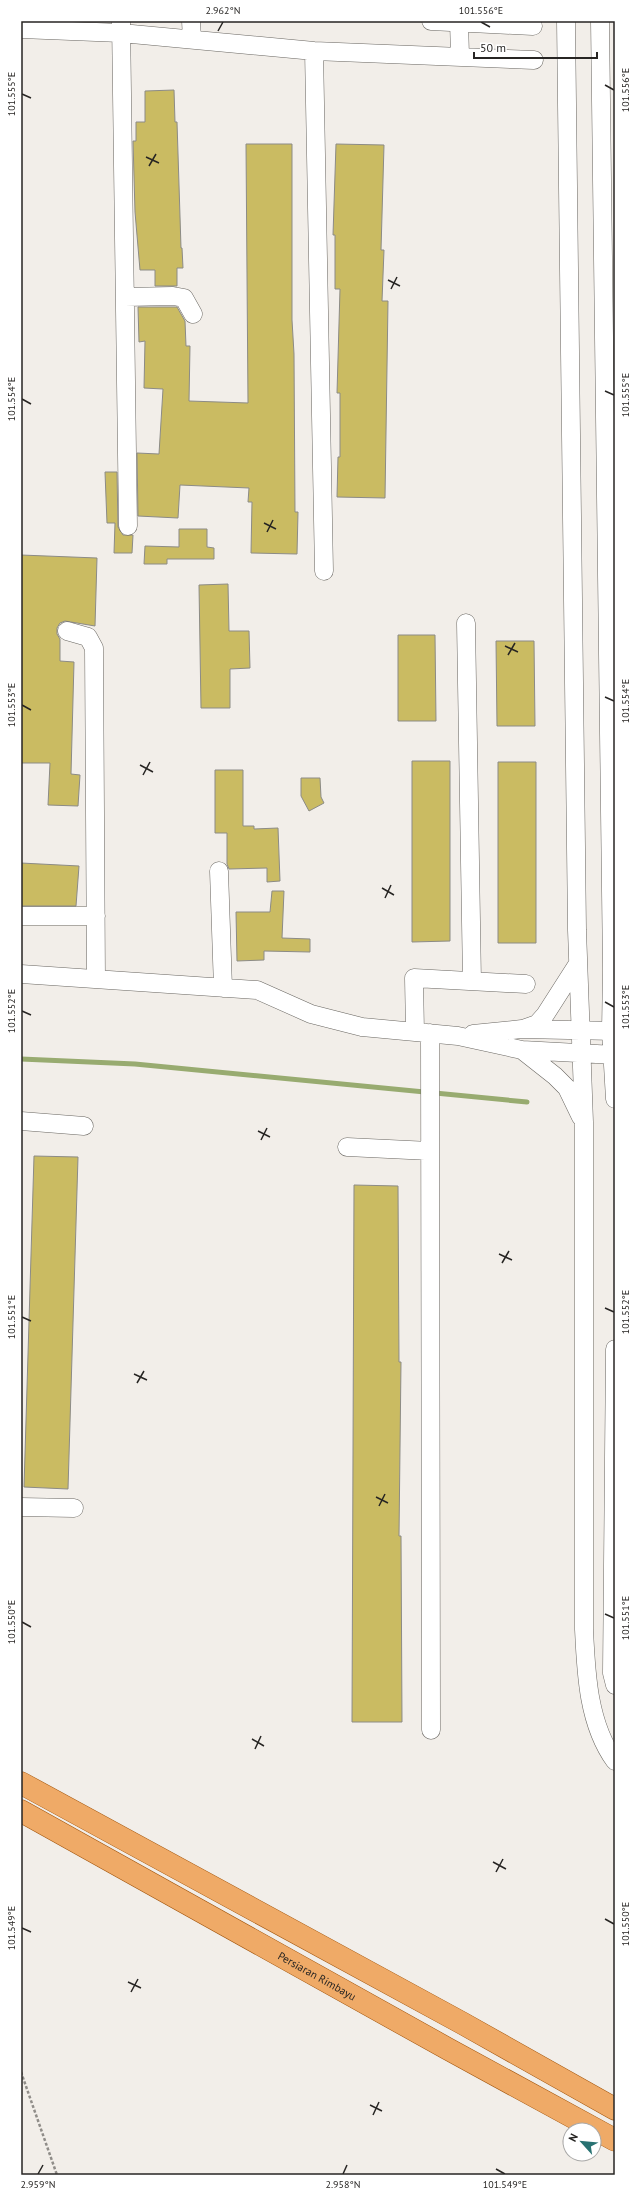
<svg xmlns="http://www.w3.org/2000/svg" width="636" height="2196" font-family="'PT Sans',sans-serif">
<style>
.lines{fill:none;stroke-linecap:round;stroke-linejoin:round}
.stream{stroke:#98ab70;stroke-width:5}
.building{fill:#cabb62;stroke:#8c8b86}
.minor-casing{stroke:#696661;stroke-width:19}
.major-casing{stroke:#a2560e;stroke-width:23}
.path{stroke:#908d89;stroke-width:2.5;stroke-dasharray:3 2;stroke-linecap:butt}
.minor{stroke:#fff;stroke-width:18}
.major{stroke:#efaa67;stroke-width:22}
.ticks{fill:none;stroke:#272523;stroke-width:1.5}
.labels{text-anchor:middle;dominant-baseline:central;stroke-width:3;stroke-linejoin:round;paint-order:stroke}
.street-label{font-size:11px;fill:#272523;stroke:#fff}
.neatline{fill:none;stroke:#272523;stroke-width:1.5}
.ticks-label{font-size:10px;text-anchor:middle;fill:#272523}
</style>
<rect width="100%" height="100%" fill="#f2eee9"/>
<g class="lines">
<path class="stream" d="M 21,1059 L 135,1064 L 527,1102"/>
</g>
<path class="building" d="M 174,90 L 175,122 L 177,122 L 181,248 L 182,248 L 183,268 L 177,268 L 177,286 L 155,286 L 155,270 L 140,270 L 135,212 L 133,141 L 136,141 L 136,122 L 145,122 L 145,91 Z
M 246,144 L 292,144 L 292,320 L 294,354 L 295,512 L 298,512 L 297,554 L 251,553 L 252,502 L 248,502 L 249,488 L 180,485 L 178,518 L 138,516 L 137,453 L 159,454 L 163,389 L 144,388 L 145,341 L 139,342 L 138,307 L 177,307 L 185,321 L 186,346 L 190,346 L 189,401 L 248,403 Z
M 336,144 L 384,145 L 381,250 L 384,250 L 382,301 L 388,301 L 385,498 L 337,497 L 338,457 L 340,457 L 340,393 L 337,393 L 340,289 L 335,289 L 335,235 L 333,235 Z
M 105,472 L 117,472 L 118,527 L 123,535 L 133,535 L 132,553 L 114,553 L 115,523 L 107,523 Z
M 179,529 L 207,529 L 207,547 L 214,548 L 214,559 L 167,559 L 167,564 L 144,564 L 145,546 L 179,547 Z
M 21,555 L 97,558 L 95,626 L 65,621 L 60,623 L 57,628 L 57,634 L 60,639 L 60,661 L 74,662 L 71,774 L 80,775 L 78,806 L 48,805 L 50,763 L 21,763 Z
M 228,584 L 229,631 L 249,631 L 250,668 L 230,669 L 230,708 L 201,708 L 199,585 Z
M 398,635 L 435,635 L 436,721 L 398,721 Z
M 496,641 L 534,641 L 535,726 L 497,726 Z
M 412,761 L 450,761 L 450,941 L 412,942 Z
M 498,762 L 536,762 L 536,943 L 498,943 Z
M 215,770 L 243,770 L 243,826 L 254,826 L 254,829 L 278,828 L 280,881 L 267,882 L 267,868 L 229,869 L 227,864 L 227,833 L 215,833 Z
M 301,778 L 320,778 L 321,797 L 324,803 L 309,811 L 301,796 Z
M 21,863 L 79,866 L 76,906 L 21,906 Z
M 272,891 L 284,891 L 282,938 L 310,939 L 310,952 L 264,951 L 264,960 L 237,961 L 236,912 L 270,912 Z
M 34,1156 L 78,1157 L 68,1489 L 24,1487 Z
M 354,1185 L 398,1186 L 399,1362 L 401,1362 L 399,1536 L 401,1536 L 402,1722 L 352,1722 Z"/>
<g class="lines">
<defs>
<path id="minor" d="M 121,21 L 128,526
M 191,21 L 192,39
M 431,21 L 533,26
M 459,21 L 460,56
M 566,21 L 577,930 L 584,1122 L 584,1629 C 586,1673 588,1724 615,1761
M 600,21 L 612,969 L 611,1031 L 615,1099
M 21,29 L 121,33 L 314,51 L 534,60
M 314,51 L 324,571
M 125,297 L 173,296 L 184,298 L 193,314
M 466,623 L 472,981
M 67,631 L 88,637 L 94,648 L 96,979
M 219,871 L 223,988
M 21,916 L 96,916
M 21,974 L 257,990 L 311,1014 L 362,1027 L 458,1036 L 522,1050 L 615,1055
M 523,1029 L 537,1024 L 545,1015 L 577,965
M 415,1032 L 414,978 L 526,984
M 430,1033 L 431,1730
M 473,1034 L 522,1029 L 615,1031
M 522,1050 L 555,1076 L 567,1088 L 581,1117
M 21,1121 L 84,1126
M 347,1147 L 430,1151
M 615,1349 L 612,1673 L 615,1685
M 21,1507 L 74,1508"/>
<g id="major">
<path d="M 21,1783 L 462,2023 L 615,2109"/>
<path id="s1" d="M 21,1811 L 448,2049 L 615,2140"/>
</g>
</defs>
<use href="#minor" class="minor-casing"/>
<use href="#major" class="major-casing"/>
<path class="path" d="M 21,2072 L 57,2175"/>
<use href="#minor" class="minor"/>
<use href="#major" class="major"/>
</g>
<path class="ticks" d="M 481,22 L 490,27M 218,31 L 223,22M 605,85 L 614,90M 22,94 L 31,98M 146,157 L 159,163M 149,166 L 156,154M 388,280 L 400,286M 391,289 L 397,277M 605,391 L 614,395M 22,399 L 31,404M 264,523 L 276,529M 267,532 L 273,520M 505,646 L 518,652M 508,655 L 515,643M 605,697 L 614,701M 22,705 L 31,710M 140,765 L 153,772M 143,775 L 150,762M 382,888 L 394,895M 385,898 L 391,885M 605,1002 L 614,1007M 22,1011 L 31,1015M 258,1131 L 270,1137M 261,1140 L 267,1128M 499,1254 L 512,1260M 502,1263 L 509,1251M 605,1308 L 614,1312M 22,1317 L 31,1321M 134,1374 L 147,1380M 137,1383 L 144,1371M 376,1497 L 388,1503M 379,1506 L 385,1494M 605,1614 L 614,1618M 22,1622 L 31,1627M 252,1739 L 264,1746M 255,1749 L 261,1736M 493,1862 L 506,1869M 496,1872 L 503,1859M 605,1919 L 614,1924M 22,1928 L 31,1932M 128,1982 L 141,1988M 131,1992 L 138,1979M 370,2105 L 382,2111M 373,2115 L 379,2102M 496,2169 L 505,2174M 38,2174 L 43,2165M 343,2174 L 347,2165"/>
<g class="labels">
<g class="street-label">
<text stroke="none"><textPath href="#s1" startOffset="339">Persiaran Rimbayu</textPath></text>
</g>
</g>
<rect width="636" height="2196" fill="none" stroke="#ffffff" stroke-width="44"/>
<g transform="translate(582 2142) rotate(297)"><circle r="19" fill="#ffffff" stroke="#a9a8a7"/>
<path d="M0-3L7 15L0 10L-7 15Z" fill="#287272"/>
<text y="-6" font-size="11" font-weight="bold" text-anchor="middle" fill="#272523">N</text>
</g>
<path d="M474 52v6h123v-6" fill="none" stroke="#272523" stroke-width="2"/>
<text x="480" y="52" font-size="12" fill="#272523" stroke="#ffffff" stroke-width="3" paint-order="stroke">50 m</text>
<rect x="22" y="22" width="592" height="2152" class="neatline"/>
<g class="ticks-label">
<text x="223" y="14">2.962°N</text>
<text x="481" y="14">101.556°E</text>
<text transform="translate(625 90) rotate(-90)" y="4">101.556°E</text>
<text transform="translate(11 94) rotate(-90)" y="4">101.555°E</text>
<text transform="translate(625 395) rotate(-90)" y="4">101.555°E</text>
<text transform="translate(11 399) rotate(-90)" y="4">101.554°E</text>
<text transform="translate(625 701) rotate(-90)" y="4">101.554°E</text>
<text transform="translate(11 705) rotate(-90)" y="4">101.553°E</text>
<text transform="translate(625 1007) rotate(-90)" y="4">101.553°E</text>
<text transform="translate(11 1011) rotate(-90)" y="4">101.552°E</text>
<text transform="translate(625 1312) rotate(-90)" y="4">101.552°E</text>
<text transform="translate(11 1317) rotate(-90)" y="4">101.551°E</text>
<text transform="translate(625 1618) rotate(-90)" y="4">101.551°E</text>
<text transform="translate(11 1622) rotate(-90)" y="4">101.550°E</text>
<text transform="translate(625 1924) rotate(-90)" y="4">101.550°E</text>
<text transform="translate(11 1928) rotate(-90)" y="4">101.549°E</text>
<text x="38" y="2188">2.959°N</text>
<text x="343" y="2188">2.958°N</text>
<text x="505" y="2188">101.549°E</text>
</g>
</svg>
